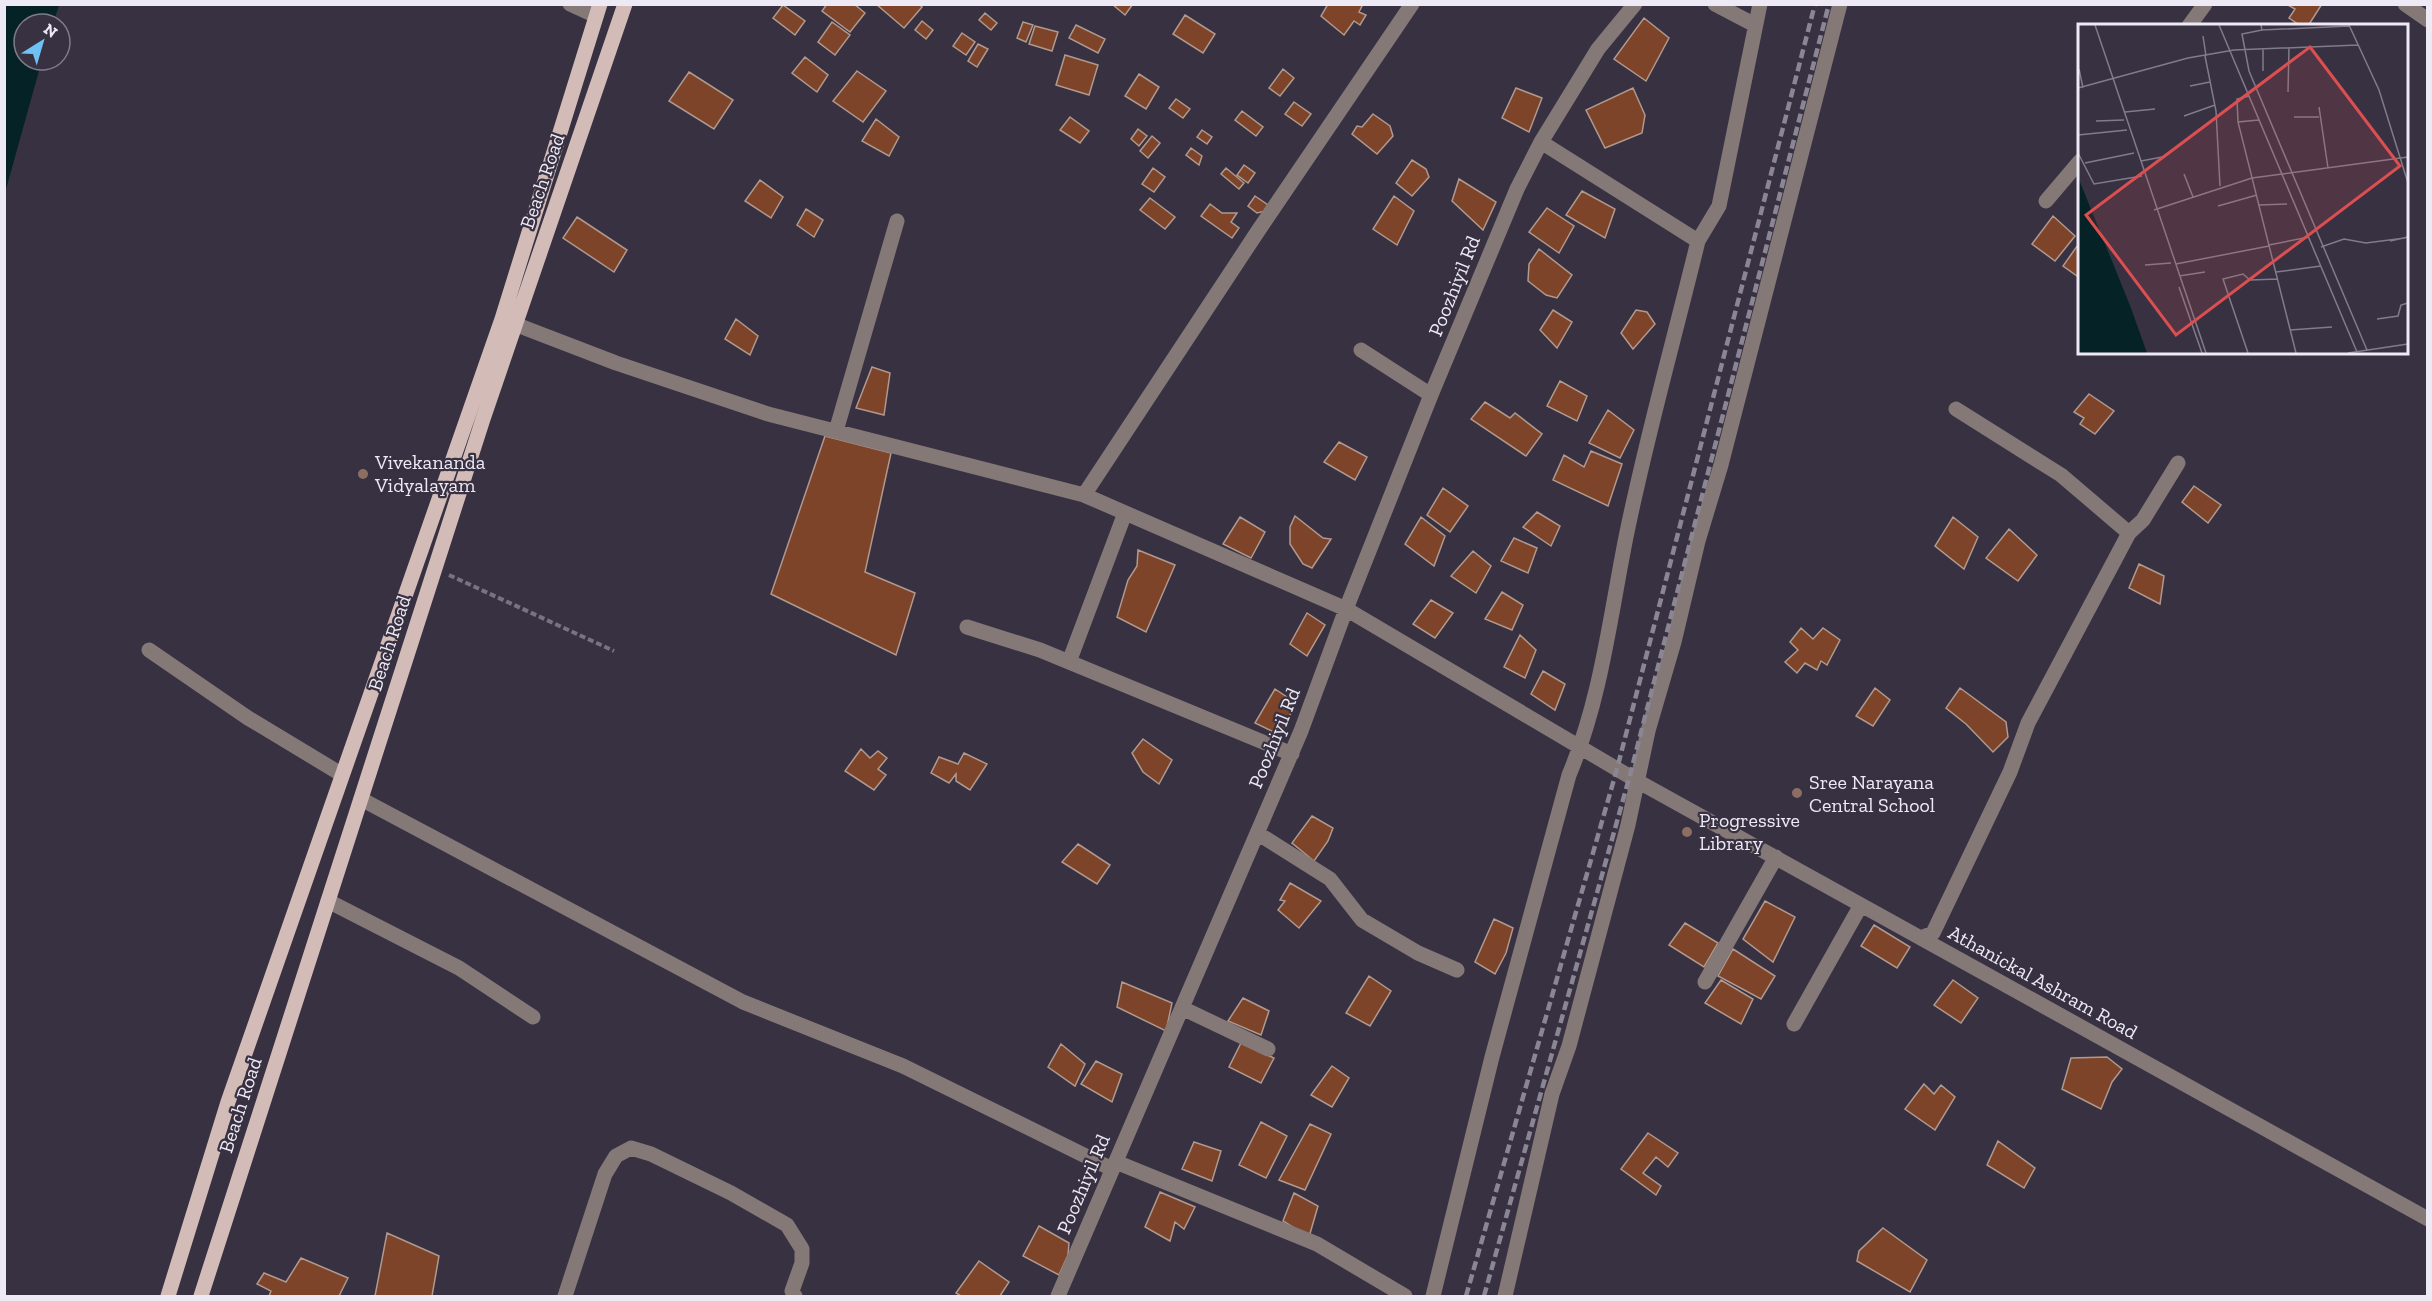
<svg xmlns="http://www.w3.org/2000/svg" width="2432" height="1301" font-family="'Zilla Slab',serif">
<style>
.water{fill:#052326}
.building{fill:#7d4429;stroke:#b0998e;stroke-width:1.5}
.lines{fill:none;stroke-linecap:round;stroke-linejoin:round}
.path{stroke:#797381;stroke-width:4;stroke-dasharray:6 3;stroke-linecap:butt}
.minor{stroke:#847977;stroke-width:15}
.major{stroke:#d3bcb8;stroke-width:15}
.rail{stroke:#8b8694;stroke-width:4.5;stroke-dasharray:9 4.5;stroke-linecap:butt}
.education-dot{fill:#8d6e63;stroke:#383142;stroke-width:2}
.labels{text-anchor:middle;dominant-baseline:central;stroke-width:4.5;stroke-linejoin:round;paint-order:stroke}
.street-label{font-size:20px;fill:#eeeaf5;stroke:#383142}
.poi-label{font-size:20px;fill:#eeeaf5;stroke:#383142;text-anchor:start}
.inset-road{fill:none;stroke:#817b8a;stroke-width:1.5}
.view{fill:#db4f51;fill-opacity:0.15;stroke:#db4f51;stroke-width:3}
.inset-edge{fill:none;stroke:#eeeaf5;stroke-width:3}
</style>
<rect width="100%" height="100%" fill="#383142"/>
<path class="water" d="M 5,4 L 59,5 L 53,24 L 24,24 L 24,60 L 42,60 L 5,193 Z"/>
<path class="building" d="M 827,4 L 854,4 L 865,13 L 850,32 L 822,11 Z
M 876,4 L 919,4 L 922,7 L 904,28 Z
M 1112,4 L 1133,4 L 1125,15 Z
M 1328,4 L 1363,4 L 1359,12 L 1366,15 L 1360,25 L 1354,21 L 1344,35 L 1321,16 Z
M 2286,4 L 2322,4 L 2308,26 L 2301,26 L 2289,18 L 2295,9 Z
M 783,5 L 805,21 L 795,35 L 773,18 Z
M 985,13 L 997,23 L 991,30 L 979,20 Z
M 1185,15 L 1215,34 L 1203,53 L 1173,34 Z
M 1644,18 L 1669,38 L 1646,81 L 1614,59 Z
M 922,21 L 933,30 L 926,39 L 915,30 Z
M 832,22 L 850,35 L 835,55 L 818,42 Z
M 1023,22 L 1033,25 L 1026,42 L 1017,38 Z
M 1076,25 L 1105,39 L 1098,53 L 1069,38 Z
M 1035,26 L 1058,32 L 1052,51 L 1029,44 Z
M 962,33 L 975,42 L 966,55 L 953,46 Z
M 978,44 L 988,49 L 977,67 L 968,61 Z
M 1065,55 L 1098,65 L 1089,95 L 1056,85 Z
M 805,57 L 828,75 L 817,92 L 792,73 Z
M 1283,69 L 1294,78 L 1280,96 L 1269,88 Z
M 857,71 L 886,91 L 863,122 L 833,101 Z
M 689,72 L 733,100 L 714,129 L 669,101 Z
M 1139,74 L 1159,87 L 1146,109 L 1125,96 Z
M 1516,88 L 1542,98 L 1529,132 L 1502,118 Z
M 1633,88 L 1645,115 L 1642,133 L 1605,148 L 1586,110 Z
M 1176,99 L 1190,109 L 1183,118 L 1169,108 Z
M 1294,102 L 1311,114 L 1302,126 L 1285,114 Z
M 1242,111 L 1263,127 L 1256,136 L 1235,120 Z
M 1373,114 L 1390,126 L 1393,136 L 1377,154 L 1352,134 L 1357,126 L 1362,127 Z
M 1070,117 L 1089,131 L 1080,143 L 1060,130 Z
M 876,119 L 899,137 L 889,156 L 862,141 Z
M 1138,129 L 1147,136 L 1139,146 L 1131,139 Z
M 1202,130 L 1212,137 L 1207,144 L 1197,137 Z
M 1152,136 L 1160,143 L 1148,158 L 1140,151 Z
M 1191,148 L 1202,156 L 1199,165 L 1186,155 Z
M 1412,160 L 1426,169 L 1429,177 L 1412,196 L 1396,183 Z
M 1244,165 L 1255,173 L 1248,183 L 1237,175 Z
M 1153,168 L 1165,177 L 1154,192 L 1142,184 Z
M 1226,168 L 1244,183 L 1239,189 L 1221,174 Z
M 1459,179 L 1496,202 L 1483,230 L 1452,201 Z
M 760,180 L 783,197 L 771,218 L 745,201 Z
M 1582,191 L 1615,209 L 1605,238 L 1566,215 Z
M 1255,196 L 1274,209 L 1257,213 L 1248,206 Z
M 1394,196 L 1414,211 L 1397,245 L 1373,229 Z
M 1150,198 L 1175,217 L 1165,229 L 1140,210 Z
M 1210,204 L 1222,213 L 1237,213 L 1231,222 L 1239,228 L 1232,238 L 1201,216 Z
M 1547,208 L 1574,226 L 1559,253 L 1529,232 Z
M 806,209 L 823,220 L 814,237 L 797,225 Z
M 2053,216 L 2075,236 L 2055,261 L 2032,244 Z
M 577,217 L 627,250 L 614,272 L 563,238 Z
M 2080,242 L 2080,278 L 2063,266 Z
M 1539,249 L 1572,275 L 1557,298 L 1546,295 L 1528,281 L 1529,264 Z
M 1553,310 L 1572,322 L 1557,348 L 1540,330 Z
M 1636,310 L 1647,312 L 1655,324 L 1633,349 L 1621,333 Z
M 736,319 L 758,336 L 750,355 L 725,339 Z
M 872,367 L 890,373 L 884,415 L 856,408 Z
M 1560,381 L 1587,396 L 1577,421 L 1547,406 Z
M 2089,394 L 2114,411 L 2095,434 L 2080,424 L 2084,418 L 2074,412 Z
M 1485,402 L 1510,418 L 1515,413 L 1542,434 L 1526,456 L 1471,419 Z
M 1608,410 L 1634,430 L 1620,458 L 1589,443 Z
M 825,436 L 891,453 L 865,572 L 915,593 L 896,655 L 771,594 Z
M 1339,442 L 1367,457 L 1355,480 L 1324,462 Z
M 1591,451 L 1622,464 L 1608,506 L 1553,480 L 1564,455 L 1584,467 Z
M 2194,486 L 2221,505 L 2208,523 L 2182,502 Z
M 1443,488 L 1468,506 L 1450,532 L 1427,515 Z
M 1537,512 L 1560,526 L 1551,546 L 1523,527 Z
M 1295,516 L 1323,538 L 1331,539 L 1312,568 L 1303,564 L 1290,544 L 1290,527 Z
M 1240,517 L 1265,532 L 1251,558 L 1223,544 Z
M 1421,517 L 1445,536 L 1434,566 L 1405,544 Z
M 1953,517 L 1978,537 L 1964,569 L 1935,546 Z
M 2009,529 L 2037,555 L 2018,581 L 1986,558 Z
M 1514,538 L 1537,548 L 1528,573 L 1501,561 Z
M 1138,550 L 1175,565 L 1146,632 L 1117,617 L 1128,580 L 1137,566 Z
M 1473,551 L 1491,566 L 1476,593 L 1451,576 Z
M 2139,564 L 2164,576 L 2160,604 L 2129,588 Z
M 1502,592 L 1523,605 L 1512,630 L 1485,619 Z
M 1431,600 L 1453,613 L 1435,638 L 1413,624 Z
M 1307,613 L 1325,625 L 1307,656 L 1290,644 Z
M 1801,628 L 1813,639 L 1823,628 L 1840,640 L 1827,665 L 1821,661 L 1817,670 L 1805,663 L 1797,673 L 1785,662 L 1798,650 L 1790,642 Z
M 1520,635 L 1536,650 L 1525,678 L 1504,667 Z
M 1543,671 L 1565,684 L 1555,710 L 1531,694 Z
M 1875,688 L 1890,700 L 1873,726 L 1856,716 Z
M 1960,688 L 2006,722 L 2008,737 L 1993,752 L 1966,724 L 1946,708 Z
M 1275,689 L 1296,703 L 1280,735 L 1255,723 Z
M 1143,739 L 1172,760 L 1159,784 L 1143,772 L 1132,753 Z
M 861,749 L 870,758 L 878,751 L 887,758 L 878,769 L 886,775 L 874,790 L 845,771 Z
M 964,753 L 987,764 L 970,790 L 956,781 L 956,774 L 949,783 L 931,773 L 939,757 L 958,764 Z
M 1312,816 L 1333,828 L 1328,841 L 1314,861 L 1292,843 Z
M 1078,844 L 1110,865 L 1097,884 L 1062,862 Z
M 1290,883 L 1321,901 L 1299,928 L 1278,910 L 1285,901 L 1280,900 Z
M 1765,901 L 1795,917 L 1773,962 L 1743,939 Z
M 1494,919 L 1513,928 L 1506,953 L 1495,974 L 1475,962 Z
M 1685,923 L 1718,943 L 1704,967 L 1669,945 Z
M 1874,925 L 1910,947 L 1897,968 L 1861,946 Z
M 1733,949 L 1775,976 L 1761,999 L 1718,976 Z
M 1369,976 L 1391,991 L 1370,1026 L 1346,1013 Z
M 1721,980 L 1753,999 L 1741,1024 L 1705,1003 Z
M 1953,980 L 1978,998 L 1961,1023 L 1934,1005 Z
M 1122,982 L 1172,1003 L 1166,1031 L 1117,1007 Z
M 1243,998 L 1269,1011 L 1261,1035 L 1228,1021 Z
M 1241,1043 L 1274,1058 L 1261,1083 L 1229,1067 Z
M 1061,1044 L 1085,1064 L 1075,1086 L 1048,1067 Z
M 2107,1057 L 2122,1069 L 2112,1082 L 2101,1109 L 2062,1089 L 2071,1058 Z
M 1096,1061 L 1122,1074 L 1112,1102 L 1081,1084 Z
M 1332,1066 L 1349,1078 L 1332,1107 L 1311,1095 Z
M 1924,1084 L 1934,1094 L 1941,1085 L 1955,1097 L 1935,1130 L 1905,1109 Z
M 1261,1122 L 1287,1136 L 1266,1178 L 1239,1165 Z
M 1310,1124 L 1331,1134 L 1305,1190 L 1279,1180 Z
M 1648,1133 L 1678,1153 L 1668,1167 L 1656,1157 L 1643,1173 L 1661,1186 L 1656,1195 L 1621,1169 Z
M 1998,1141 L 2035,1168 L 2024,1188 L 1987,1165 Z
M 1194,1142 L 1221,1151 L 1212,1181 L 1182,1169 Z
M 1160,1192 L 1195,1207 L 1184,1229 L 1175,1222 L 1170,1241 L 1145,1227 Z
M 1294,1193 L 1318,1206 L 1309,1237 L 1283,1221 Z
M 1039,1226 L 1069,1243 L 1068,1255 L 1059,1275 L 1023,1256 Z
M 1883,1228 L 1927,1260 L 1910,1292 L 1857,1261 L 1859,1251 Z
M 387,1233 L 439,1256 L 432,1296 L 375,1296 Z
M 301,1258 L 348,1278 L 339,1296 L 269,1296 L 271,1291 L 257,1284 L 264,1273 L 286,1282 Z
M 979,1261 L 1009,1282 L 1000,1296 L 961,1296 L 956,1293 Z"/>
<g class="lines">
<path class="path" d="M 449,575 L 614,651"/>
<path class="minor" d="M 570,4 L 596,16
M 1715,4 L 1755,25
M 2405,4 L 2428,20
M 2189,26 L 2205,4
M 1541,142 L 1598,49 L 1635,4
M 2046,201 L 2080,161
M 504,320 L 616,363 L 768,414 L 1084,495 L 1346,609 L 1639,782 L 2428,1219
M 1361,350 L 1431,395
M 1956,409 L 2061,475 L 2129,533
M 836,431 L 897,221
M 1084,495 L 1258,231 L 1412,4
M 967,627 L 1040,650 L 1292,754
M 149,650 L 248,718 L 341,774
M 1069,662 L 1125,513
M 361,799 L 743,1002 L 903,1066 L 1112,1169
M 1257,833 L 1330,879 L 1362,920 L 1418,953 L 1457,970
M 328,901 L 459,968 L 533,1017
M 1921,938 L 1933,933 L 2010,772 L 2028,723 L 2129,533 L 2143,520 L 2178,463
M 1705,982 L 1776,857
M 1182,1008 L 1268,1049
M 1794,1024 L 1861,905
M 1116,1162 L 1317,1244 L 1405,1296
M 565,1296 L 605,1174 L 616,1156 L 631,1148 L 651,1154 L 731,1193 L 787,1225 L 802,1249 L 802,1263 L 792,1291 L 795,1296
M 1058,1296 L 1301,731 L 1346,609 L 1431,395 L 1517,189 L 1541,142 L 1698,241
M 1433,1296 L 1492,1057 L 1569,775 C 1601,699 1610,617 1626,537 C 1646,438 1674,340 1698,241 L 1719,206 L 1760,4
M 1505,1296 L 1552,1094 L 1569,1046 L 1628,825 L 1648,731 L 1674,642 L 1698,541 L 1721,465 L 1840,4"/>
<path class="major" d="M 168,1296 L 228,1102 L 502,319 L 600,4
M 201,1296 L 483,419 L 625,4"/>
<path class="rail" d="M 1466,1296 L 1617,769 L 1815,4
M 1484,1296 L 1630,775 L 1829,4"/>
</g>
<g class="education-dot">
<circle cx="363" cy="474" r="6"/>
<circle cx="1797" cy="793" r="6"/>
<circle cx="1687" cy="832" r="6"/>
</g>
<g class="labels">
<g class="street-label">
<text transform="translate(542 181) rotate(-71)">Beach Road</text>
<text transform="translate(1454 286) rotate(-68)">Poozhiyil Rd</text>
<text transform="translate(389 643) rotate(-72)">Beach Road</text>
<text transform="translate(1274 738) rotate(-68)">Poozhiyil Rd</text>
<text transform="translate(2043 982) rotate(29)">Athanickal Ashram Road</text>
<text transform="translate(240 1105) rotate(-72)">Beach Road</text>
<text transform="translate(1083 1184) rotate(-67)">Poozhiyil Rd</text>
</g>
<g class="poi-label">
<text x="375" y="462">Vivekananda<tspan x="375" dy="23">Vidyalayam</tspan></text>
<text x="1809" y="782">Sree Narayana<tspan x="1809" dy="23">Central School</tspan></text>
<text x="1699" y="820">Progressive<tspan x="1699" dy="23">Library</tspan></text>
</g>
</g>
<g transform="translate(2078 24)">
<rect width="330" height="330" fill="#383142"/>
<path d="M 0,153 L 53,284 L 69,329 L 0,329 Z" fill="#052326"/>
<path class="inset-road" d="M 17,1 L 128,329M 141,1 L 279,328M 183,1 L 184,6 L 271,2M 271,1 L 301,66 L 330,159M 184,6 L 164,10 L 171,47 L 289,326M 125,12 L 128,32M 185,25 L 185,47M 127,32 L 138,87 L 142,162M 1,45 L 5,64M 112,62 L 132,58M 0,64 L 110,34 L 156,26 L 280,21M 210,68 L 211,24M 241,83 L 250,144M 47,88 L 77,85M 106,92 L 137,81M 216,93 L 241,93M 181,96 L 160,98 L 218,329M 18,97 L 46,96M 160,98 L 159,75 L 171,72M 0,111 L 49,106M 0,129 L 16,160 L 64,152M 63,137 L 84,133M 7,139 L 56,129M 106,150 L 115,173M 181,181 L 209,180M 140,182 L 179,171M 76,186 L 174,154 L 330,133M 312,217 L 330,213M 191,221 L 231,213M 243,223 L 266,215 L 288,219 L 327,214M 98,240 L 191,222M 67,241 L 93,239M 198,248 L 243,242M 101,252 L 127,248M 101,263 L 124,329M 299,295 L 320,292 L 323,281 L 330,279M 212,306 L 254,303M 170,329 L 145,255 L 165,250 L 172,256 L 200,255M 270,329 L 330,320"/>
<path class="view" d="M 232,23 L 322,142 L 98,311 L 8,191 Z"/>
<rect width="330" height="330" class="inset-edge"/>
</g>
<rect width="2432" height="1301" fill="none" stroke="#eeeaf5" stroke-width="12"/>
<g transform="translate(42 42) rotate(37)"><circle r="28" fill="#383142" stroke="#817b8a" stroke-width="1.5"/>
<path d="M0-4.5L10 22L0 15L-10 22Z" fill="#6ec2f3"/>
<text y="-9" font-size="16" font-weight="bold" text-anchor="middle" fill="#eeeaf5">N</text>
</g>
</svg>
